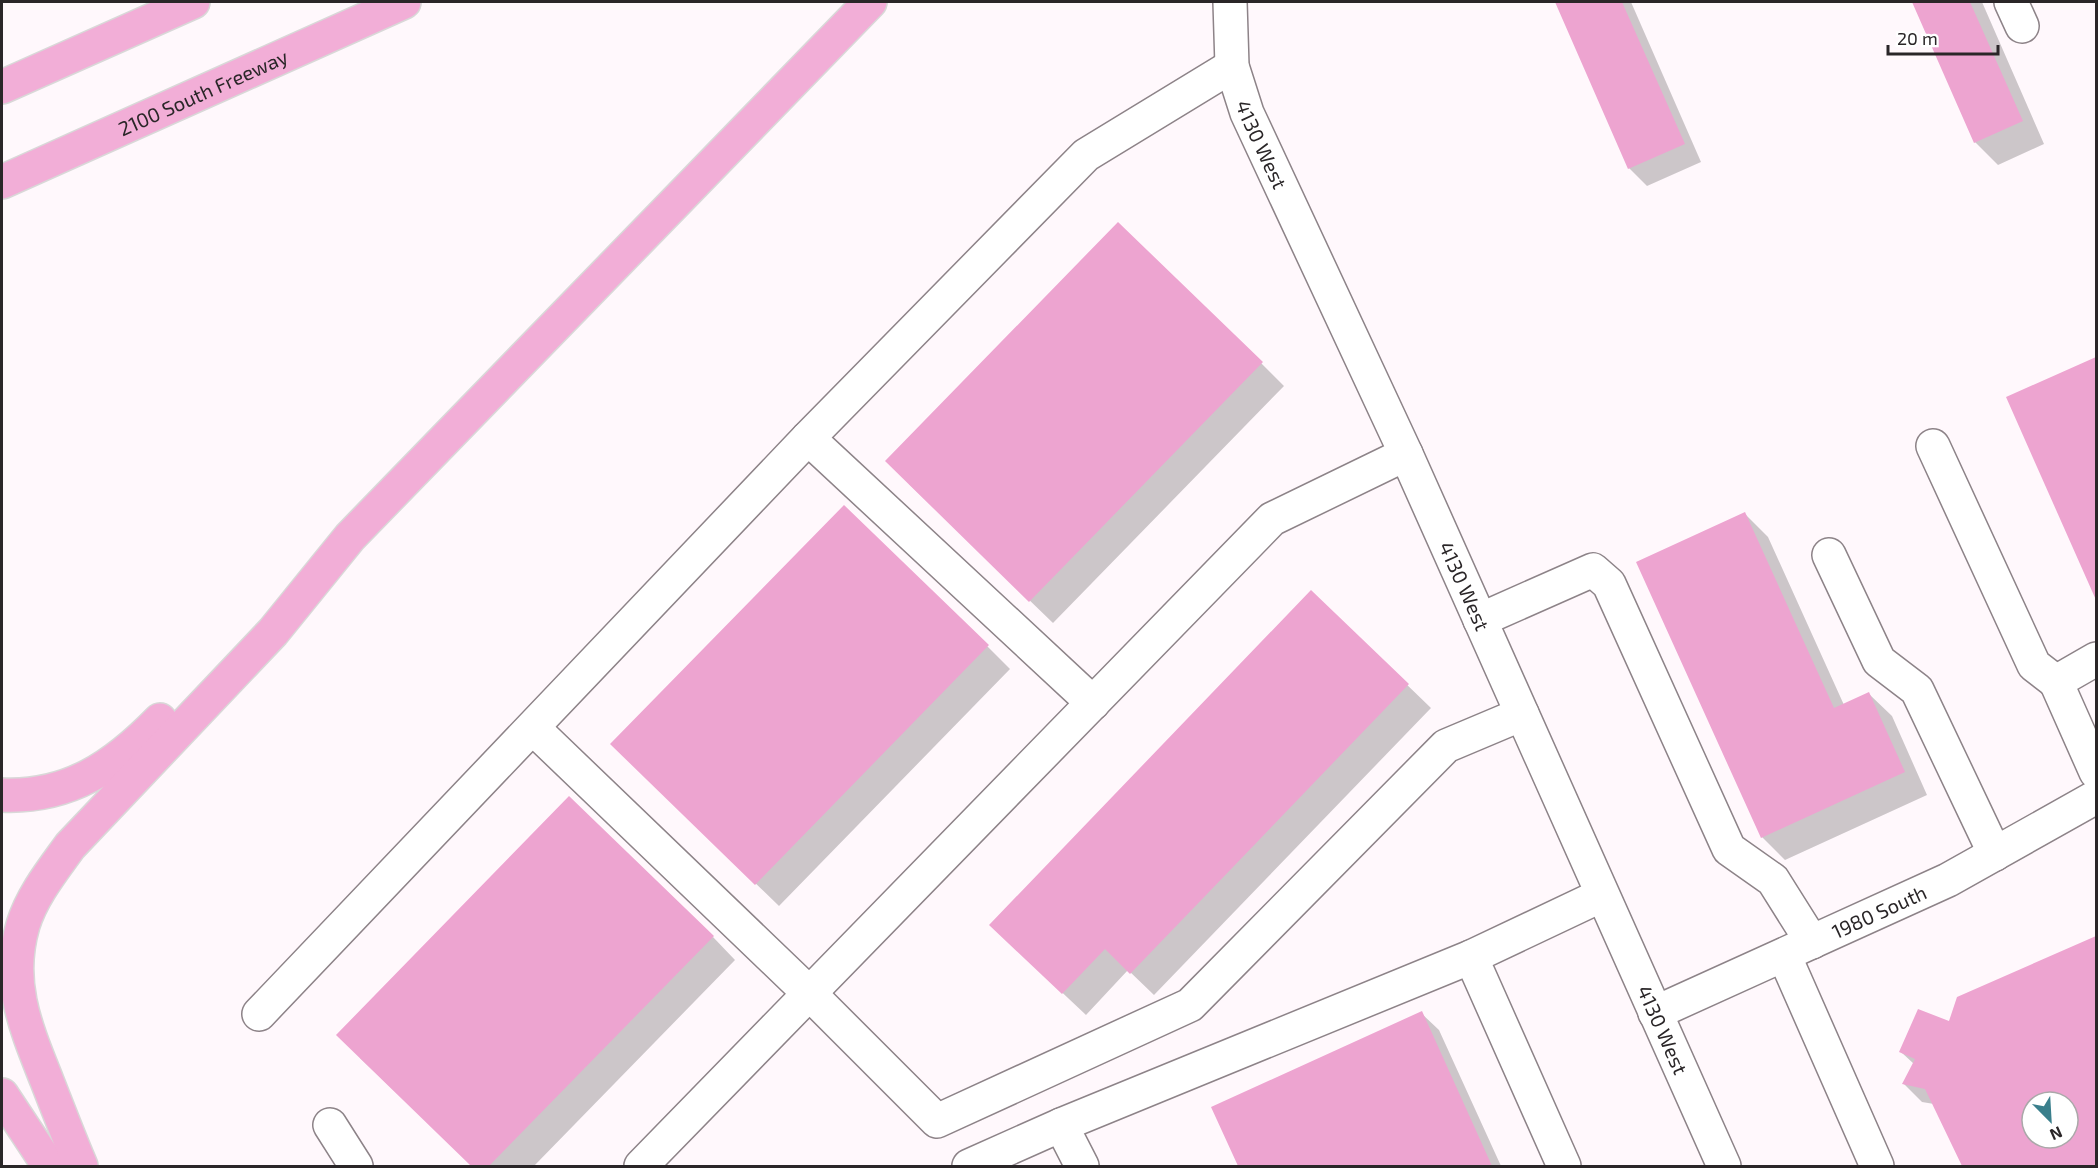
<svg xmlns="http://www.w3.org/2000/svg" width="2098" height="1168" font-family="'Exo 2',sans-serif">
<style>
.shadow{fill:#0003;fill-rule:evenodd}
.building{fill:#eda4d0;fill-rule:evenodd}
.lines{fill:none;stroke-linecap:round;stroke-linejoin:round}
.minor-casing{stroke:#8d8388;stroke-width:36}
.highway-casing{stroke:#d9d8d8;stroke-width:36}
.minor{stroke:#fff;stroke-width:33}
.highway{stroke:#f2aed7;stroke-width:33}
.labels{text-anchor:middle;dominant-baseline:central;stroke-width:4.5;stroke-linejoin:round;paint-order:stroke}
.street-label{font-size:20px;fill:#2a2628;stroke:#fff}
</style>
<rect width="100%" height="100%" fill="#fff8fc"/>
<path class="shadow" d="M 1557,2 L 1631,2 L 1701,162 L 1647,186 L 1629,168 Z
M 1914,2 L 1982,2 L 2044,144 L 1998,165 L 1975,142 Z
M 2096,358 L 2096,596 L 2008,398 Z
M 1261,363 L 1284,386 L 1053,623 L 909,484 Z
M 1745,514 L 1768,537 L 1844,705 L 1869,694 L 1892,716 L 1927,795 L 1785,860 L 1762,837 Z
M 1311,592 L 1431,708 L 1154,995 L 1128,970 L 1086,1015 L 1014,947 Z
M 987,646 L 1010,669 L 779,906 L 635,767 Z
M 713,937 L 735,960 L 534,1166 L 473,1166 L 360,1058 Z
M 2096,937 L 2096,1166 L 1963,1166 L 1934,1104 L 1922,1102 L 1904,1084 L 1914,1064 L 1901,1052 L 1949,1023 L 1958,998 ZM 2032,1102 L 2068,1102 L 2068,1138 L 2032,1138 Z
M 1421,1013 L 1439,1030 L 1501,1166 L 1239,1166 L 1213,1107 Z"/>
<path class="building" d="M 1555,2 L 1622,2 L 1685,144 L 1628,169 Z
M 1912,2 L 1970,2 L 2023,121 L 1974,143 Z
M 1118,222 L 1263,362 L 1029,602 L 885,461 Z
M 2096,357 L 2096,600 L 2006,397 Z
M 844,505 L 989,645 L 755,885 L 610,744 Z
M 1745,512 L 1834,708 L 1869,692 L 1905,772 L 1761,838 L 1636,562 Z
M 1311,590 L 1409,684 L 1130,974 L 1105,949 L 1062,994 L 989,925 Z
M 569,796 L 714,936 L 489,1166 L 471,1166 L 336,1035 Z
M 2096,936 L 2096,1166 L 1962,1166 L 1925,1089 L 1902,1084 L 1915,1059 L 1899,1052 L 1918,1009 L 1949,1021 L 1957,997 ZM 2032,1102 L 2068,1102 L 2068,1138 L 2032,1138 Z
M 1422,1011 L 1492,1166 L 1238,1166 L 1211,1107 Z"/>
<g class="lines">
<defs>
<g id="minor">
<path id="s1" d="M 1230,2 L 1232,66 L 1247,113 L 1406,454 L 1724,1166"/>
<path d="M 2011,2 L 2022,26"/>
<path d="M 808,438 L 1093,703"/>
<path d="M 1933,446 L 2034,665 L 2056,682"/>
<path d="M 1829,555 L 1879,661 L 1917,690 L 1995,854"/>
<path d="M 1480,620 L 1593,570 L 1609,584 L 1729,849 L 1773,880 L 1812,942"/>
<path d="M 2096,659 L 2056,682 L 2096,772"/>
<path d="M 533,728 L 810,994 L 937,1121 L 1190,1005 L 1446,746 L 1522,714"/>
<path d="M 1784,955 L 1877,1166"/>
<path id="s2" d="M 1655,1013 L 1948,880 L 2096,797"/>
<path d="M 259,1014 L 808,438 L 1086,155 L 1232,66"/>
<path d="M 330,1125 L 356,1166"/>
<path d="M 1061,1125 L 1082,1166"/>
<path d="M 641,1166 L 1272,519 L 1406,454"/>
<path d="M 969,1166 L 1061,1125 L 1471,957"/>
<path d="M 1564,1166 L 1471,957 L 1602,895"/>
</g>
<g id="highway">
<path d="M 2,87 L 193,2"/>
<path id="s3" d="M 2,182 L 404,2"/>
<path d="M 2,795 C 69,798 115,766 160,720"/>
<path d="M 2,1095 L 49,1166"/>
<path d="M 81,1166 C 69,1138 58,1109 47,1081 C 26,1028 6,983 23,925 C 32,896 52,871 70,846 L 273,632 L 350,537 L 870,2"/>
</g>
</defs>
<use href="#minor" class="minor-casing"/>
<use href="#highway" class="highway-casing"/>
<use href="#minor" class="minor"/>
<use href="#highway" class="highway"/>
</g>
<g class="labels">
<g class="street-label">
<text stroke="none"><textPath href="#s3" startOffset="220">2100 South Freeway</textPath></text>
<text stroke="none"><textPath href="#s1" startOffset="148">4130 West</textPath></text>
<text stroke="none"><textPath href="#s1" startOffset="634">4130 West</textPath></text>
<text stroke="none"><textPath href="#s2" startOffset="246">1980 South</textPath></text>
<text stroke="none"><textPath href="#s1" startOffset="1120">4130 West</textPath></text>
</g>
</g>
<rect width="2098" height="1168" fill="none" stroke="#2a2628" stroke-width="6"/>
<g transform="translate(2050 1120) rotate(156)"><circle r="28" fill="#ffffff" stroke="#aaa8a9" stroke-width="1.5"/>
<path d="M0-4.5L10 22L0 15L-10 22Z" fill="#3a7f8c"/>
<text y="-9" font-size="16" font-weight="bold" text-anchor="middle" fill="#2a2628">N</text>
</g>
<path d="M1888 45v9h110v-9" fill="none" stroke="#2a2628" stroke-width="3"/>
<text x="1897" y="45" font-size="18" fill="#2a2628" stroke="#ffffff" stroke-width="4.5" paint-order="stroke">20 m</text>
</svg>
